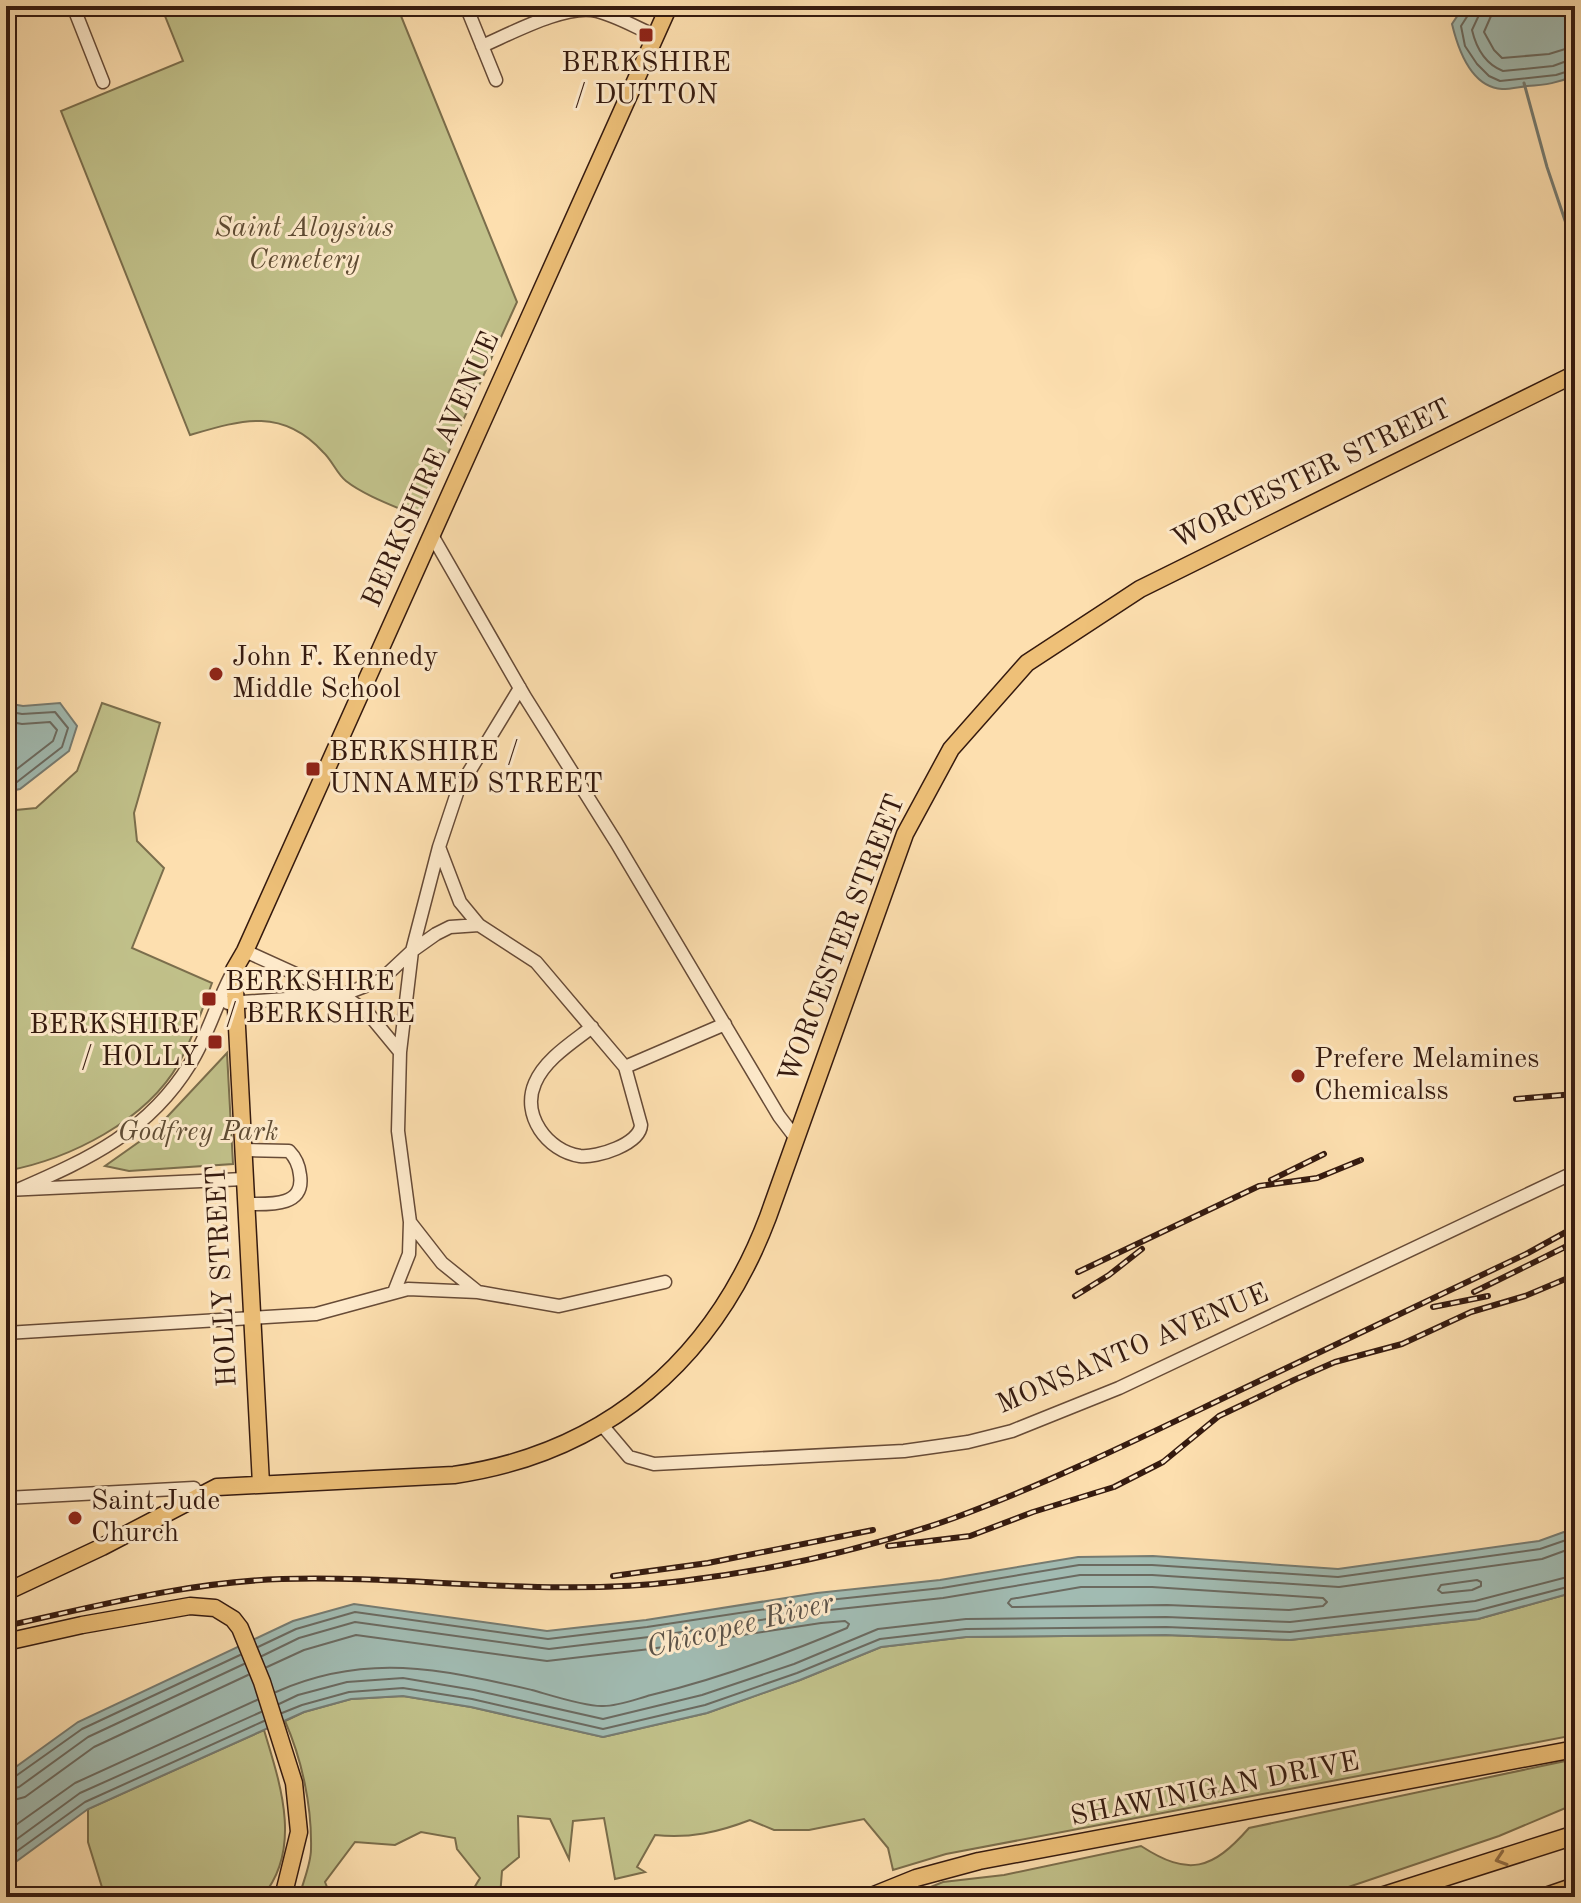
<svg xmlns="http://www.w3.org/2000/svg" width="1581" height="1903" font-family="'Old Standard TT',serif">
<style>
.green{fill:#c1c18a;stroke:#7b6e4c;stroke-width:2}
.water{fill:#a1bbb2;stroke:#767b71;stroke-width:2}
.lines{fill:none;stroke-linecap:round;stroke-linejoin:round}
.shore{stroke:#6b6a60;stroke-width:2}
.stream{stroke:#767b71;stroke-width:3}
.minor-casing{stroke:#674b37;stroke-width:15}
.major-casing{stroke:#351a0f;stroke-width:19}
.highway-casing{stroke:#351a0f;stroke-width:21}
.minor{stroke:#feeacb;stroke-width:12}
.major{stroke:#eec078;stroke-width:16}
.highway{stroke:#eec078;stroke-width:18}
.rail-casing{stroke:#351a0f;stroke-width:6}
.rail{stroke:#feeacb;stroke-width:3;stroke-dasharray:9;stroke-linecap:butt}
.oneway{stroke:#926d44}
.poi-dot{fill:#8f2418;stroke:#feeacb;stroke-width:3}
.labels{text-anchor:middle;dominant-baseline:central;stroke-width:6;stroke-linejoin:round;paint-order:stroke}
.poi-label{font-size:28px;fill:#351a0f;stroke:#feeacb;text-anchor:start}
.park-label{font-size:28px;font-style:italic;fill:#5f4c34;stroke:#feeacb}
.street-label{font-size:28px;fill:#351a0f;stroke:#feeacb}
.water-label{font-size:30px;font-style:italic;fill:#5b5248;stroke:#feeacb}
</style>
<rect width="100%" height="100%" fill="#fddfaf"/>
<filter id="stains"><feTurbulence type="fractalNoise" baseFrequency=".0025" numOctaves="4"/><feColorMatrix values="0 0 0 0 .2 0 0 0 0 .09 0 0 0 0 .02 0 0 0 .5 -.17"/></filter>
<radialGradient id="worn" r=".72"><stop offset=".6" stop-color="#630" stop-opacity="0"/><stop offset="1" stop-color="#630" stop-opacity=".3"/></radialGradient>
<path class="green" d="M 161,6 L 397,6 L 517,302 L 419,517 C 397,507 365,496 346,481 C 337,474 332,460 323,452 C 282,407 241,420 190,435 L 61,111 L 183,61 Z
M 102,703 L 160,723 L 134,813 L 137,841 L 164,868 L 132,948 L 212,983 C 202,1010 193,1038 179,1063 C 146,1121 70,1159 6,1171 L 6,811 L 36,808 L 77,771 Z
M 227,1053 L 233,1164 L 129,1171 L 105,1166 L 153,1132 Z
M 1575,1592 L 1575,1735 L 946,1854 L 893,1870 L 888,1848 L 864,1819 L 809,1830 L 774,1830 L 750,1820 C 719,1832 689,1839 655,1835 L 637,1867 L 645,1872 L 615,1879 L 604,1818 L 573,1821 L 569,1859 L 550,1819 L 518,1816 L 519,1857 L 502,1871 L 500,1897 L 463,1897 L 471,1893 L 480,1878 L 457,1849 L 455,1838 L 421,1832 L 395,1845 L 355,1842 L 325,1882 L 331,1897 L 299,1897 C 303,1882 311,1864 311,1849 C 312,1806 302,1760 285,1721 L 304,1712 L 351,1699 L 403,1696 L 471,1707 L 603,1737 L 707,1713 L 800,1680 L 881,1647 L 966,1637 L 1166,1635 L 1290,1640 L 1478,1619 Z
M 264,1730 C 280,1783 303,1849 262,1897 L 105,1897 L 88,1842 L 88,1809 Z
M 1575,1759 L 1575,1804 L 1499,1836 L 1319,1897 L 906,1897 L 943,1882 L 1004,1875 L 1141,1846 C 1189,1877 1212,1870 1249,1828 Z"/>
<path class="water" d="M 1464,6 L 1575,6 L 1575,75 C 1559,83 1545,85 1527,86 C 1519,87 1510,89 1502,89 C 1471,87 1458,49 1452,24 Z
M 6,703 L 23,706 L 60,703 L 77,726 L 69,751 L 20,789 L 6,792 Z
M 1575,1528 L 1575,1592 L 1478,1619 L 1290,1640 L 1166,1635 L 966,1637 L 881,1647 L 800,1680 L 707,1713 L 603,1737 L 471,1707 L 403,1696 L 351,1699 L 304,1712 L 88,1809 L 6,1869 L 6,1774 L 78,1722 L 293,1621 L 354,1604 L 547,1631 L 646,1620 L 817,1593 L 940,1580 L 1078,1557 L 1153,1556 L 1338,1569 L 1539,1541 Z"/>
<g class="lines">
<path class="shore" d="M 1470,6 L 1470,12 L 1461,26 L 1465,46 L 1477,64 L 1489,76 L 1500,81 L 1556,75 L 1575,69
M 1480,6 L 1479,15 L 1472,30 C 1476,47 1485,64 1503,71 L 1553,66 L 1575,58
M 1492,6 L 1491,16 L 1484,32 L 1494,50 L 1502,58 L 1549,54 L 1575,46
M 6,711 L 22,714 L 55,712 L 68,728 L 62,747 L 17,782 L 6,784
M 6,721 L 22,724 L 50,722 L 57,730 L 53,741 L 13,772 L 6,774
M 1477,1580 L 1481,1582 L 1481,1586 L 1472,1590 L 1442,1593 L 1438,1590 L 1441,1585 Z
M 1081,1587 L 1152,1587 L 1323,1598 L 1327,1602 L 1323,1606 L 1289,1610 L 1167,1605 L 1012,1607 L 1008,1603 L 1011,1599 Z
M 258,1647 L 296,1629 L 355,1612 L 548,1639 L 647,1627 L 819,1601 L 942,1588 L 1079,1565 L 1152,1565 L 1338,1577 L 1540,1549 L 1575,1537
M 262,1656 L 299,1638 L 355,1622 L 549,1649 L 649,1637 L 820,1611 L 943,1598 L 1080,1575 L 1152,1575 L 1339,1587 L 1542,1559 L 1575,1547
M 267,1667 L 304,1650 L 356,1635 L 547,1661 L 650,1649 L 821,1623 L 845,1621 L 849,1624 L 847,1628 C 783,1655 719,1679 651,1695 C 636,1699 619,1706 603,1706 C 586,1707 550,1695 532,1690 C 440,1669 366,1652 276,1692
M 279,1704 L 298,1695 L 347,1682 L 403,1678 L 474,1690 L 603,1719 L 702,1695 L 794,1664 L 878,1629 L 966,1619 L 1166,1617 L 1290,1622 L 1475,1601 L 1575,1575
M 282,1713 L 302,1705 L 349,1692 L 403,1688 L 472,1699 L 603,1729 L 705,1705 L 797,1673 L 880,1639 L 966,1629 L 1166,1627 L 1290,1632 L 1476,1611 L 1575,1585
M 6,1780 L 13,1778 L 82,1729 L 240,1655
M 6,1790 L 19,1787 L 88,1737 L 244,1664
M 6,1802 L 25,1797 L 94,1747 L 248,1675
M 6,1832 L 75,1783 L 257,1700
M 6,1847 L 80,1793 L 261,1712
M 6,1859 L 85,1802 L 264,1721"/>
<path class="stream" d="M 1524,83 L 1547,167 L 1575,250"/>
<defs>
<path id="minor" d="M 73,6 L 103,82
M 466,6 L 496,80
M 482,46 C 510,34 567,3 597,11 C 617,16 637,28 656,36
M 433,537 L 525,697 L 616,842 L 779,1116 L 795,1137
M 439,847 L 460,902 L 479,925 L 536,962 L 625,1067 L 641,1125 C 640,1144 597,1158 580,1156 C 547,1151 521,1115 535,1083 C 545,1059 573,1042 592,1027
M 245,951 L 342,995 L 381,980 L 412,951 L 436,934 L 450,927 L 479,925
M 228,1003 L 342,995 L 367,1012 L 400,1052
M 625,1067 L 725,1024
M 242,1150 L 289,1151 C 296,1158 299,1165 300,1175 C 305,1208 267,1204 245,1204
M 20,1189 C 89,1159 149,1131 190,1064 C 209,1034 217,1000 234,970
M 6,1190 L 244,1179
M 394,1292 L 409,1254 L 410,1222
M 478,1292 L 442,1263 L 410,1222 L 398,1131 L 400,1052 L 412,951 L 439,847 L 458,790 L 520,688
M 6,1333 L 316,1314 L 408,1289 L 478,1292 L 559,1306 L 665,1282
M 602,1425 L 629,1457 L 654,1464 L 904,1451 L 968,1442 L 1012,1431 L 1119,1388 L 1575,1172
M 6,1498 L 194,1488"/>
<path id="major" d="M 261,1484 L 234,970 L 245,951 L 669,6
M 6,1592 L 102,1547 L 217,1487 L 454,1475 C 606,1453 714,1360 768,1217 L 905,834 L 951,749 L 1027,663 L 1140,589 L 1575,374
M 6,1642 L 82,1625 L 190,1606 L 215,1608 L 233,1619 L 240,1628 L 262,1682 L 294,1783 L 299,1832 L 283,1897
M 869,1897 L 916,1878 L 979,1861 L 1575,1749"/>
<path id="highway" d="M 1381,1897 L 1575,1835
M 1546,1897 L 1575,1887"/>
</defs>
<use href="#minor" class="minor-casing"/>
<use href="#major" class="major-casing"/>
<use href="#highway" class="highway-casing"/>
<use href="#minor" class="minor"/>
<use href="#major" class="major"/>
<use href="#highway" class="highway"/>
<defs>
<path id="rail" d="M 1516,1099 L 1575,1094
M 1271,1180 L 1324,1154
M 1078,1272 L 1259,1186 L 1317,1178 L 1361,1160
M 1474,1292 L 1575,1242
M 1075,1296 L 1109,1275 L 1142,1249
M 1433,1307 L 1488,1296
M 888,1546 L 970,1536 L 1033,1512 L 1114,1487 L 1163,1462 L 1219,1416 L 1294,1380 L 1335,1362 L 1402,1344 L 1471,1312 L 1525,1296 L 1575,1275
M 613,1576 L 708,1563 L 873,1530
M 6,1626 C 96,1606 189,1582 282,1579 C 415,1575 548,1598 682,1581 C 773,1570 867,1549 954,1518 C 1049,1483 1140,1438 1232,1394 C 1331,1347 1429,1300 1528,1253 L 1575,1227"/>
</defs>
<use href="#rail" class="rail-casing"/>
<use href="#rail" class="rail"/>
</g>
<defs><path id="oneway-chevron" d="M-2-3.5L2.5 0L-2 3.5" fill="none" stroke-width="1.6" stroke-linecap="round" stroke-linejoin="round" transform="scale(2)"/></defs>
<use class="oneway" href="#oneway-chevron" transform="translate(1501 1859) rotate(162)"/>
<g class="poi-dot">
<rect x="638" y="27" width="16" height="16" rx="4"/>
<circle cx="216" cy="674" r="8"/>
<rect x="305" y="761" width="16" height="16" rx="4"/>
<rect x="201" y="991" width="16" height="16" rx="4"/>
<rect x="207" y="1034" width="16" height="16" rx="4"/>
<circle cx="1298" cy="1076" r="8"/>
<circle cx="75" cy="1518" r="8"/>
</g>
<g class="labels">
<g class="poi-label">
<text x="646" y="64" text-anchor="middle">BERKSHIRE<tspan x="646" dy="32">/ DUTTON</tspan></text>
<text x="232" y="658">John F. Kennedy<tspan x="232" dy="32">Middle School</tspan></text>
<text x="329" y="753">BERKSHIRE /<tspan x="329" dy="32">UNNAMED STREET</tspan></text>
<text x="225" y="983">BERKSHIRE<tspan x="225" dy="32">/ BERKSHIRE</tspan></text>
<text x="199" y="1026" text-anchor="end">BERKSHIRE<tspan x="199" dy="32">/ HOLLY</tspan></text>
<text x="1314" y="1060">Prefere Melamines<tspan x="1314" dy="32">Chemicalss</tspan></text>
<text x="91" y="1502">Saint Jude<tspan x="91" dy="32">Church</tspan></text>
</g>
<g class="park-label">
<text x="304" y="229">Saint Aloysius<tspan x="304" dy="32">Cemetery</tspan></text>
<text x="198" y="1133">Godfrey Park</text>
</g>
<g class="street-label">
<text transform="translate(432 470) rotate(-66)">BERKSHIRE AVENUE</text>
<text transform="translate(1312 475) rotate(-26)">WORCESTER STREET</text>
<text transform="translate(843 939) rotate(-69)">WORCESTER STREET</text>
<text transform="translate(223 1276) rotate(-93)">HOLLY STREET</text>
<text transform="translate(1133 1350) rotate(-23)">MONSANTO AVENUE</text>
<text transform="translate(1215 1790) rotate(-11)">SHAWINIGAN DRIVE</text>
</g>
<g class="water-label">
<text transform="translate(740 1626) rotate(-14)">Chicopee River</text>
</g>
</g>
<rect width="1581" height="1903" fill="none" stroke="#fddfaf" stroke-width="32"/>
<rect x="8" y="8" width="1565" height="1887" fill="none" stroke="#351a0f" stroke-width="4"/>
<rect x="16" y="16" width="1549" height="1871" fill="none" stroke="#351a0f" stroke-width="2"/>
<rect width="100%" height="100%" filter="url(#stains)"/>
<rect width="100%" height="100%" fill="url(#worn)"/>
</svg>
